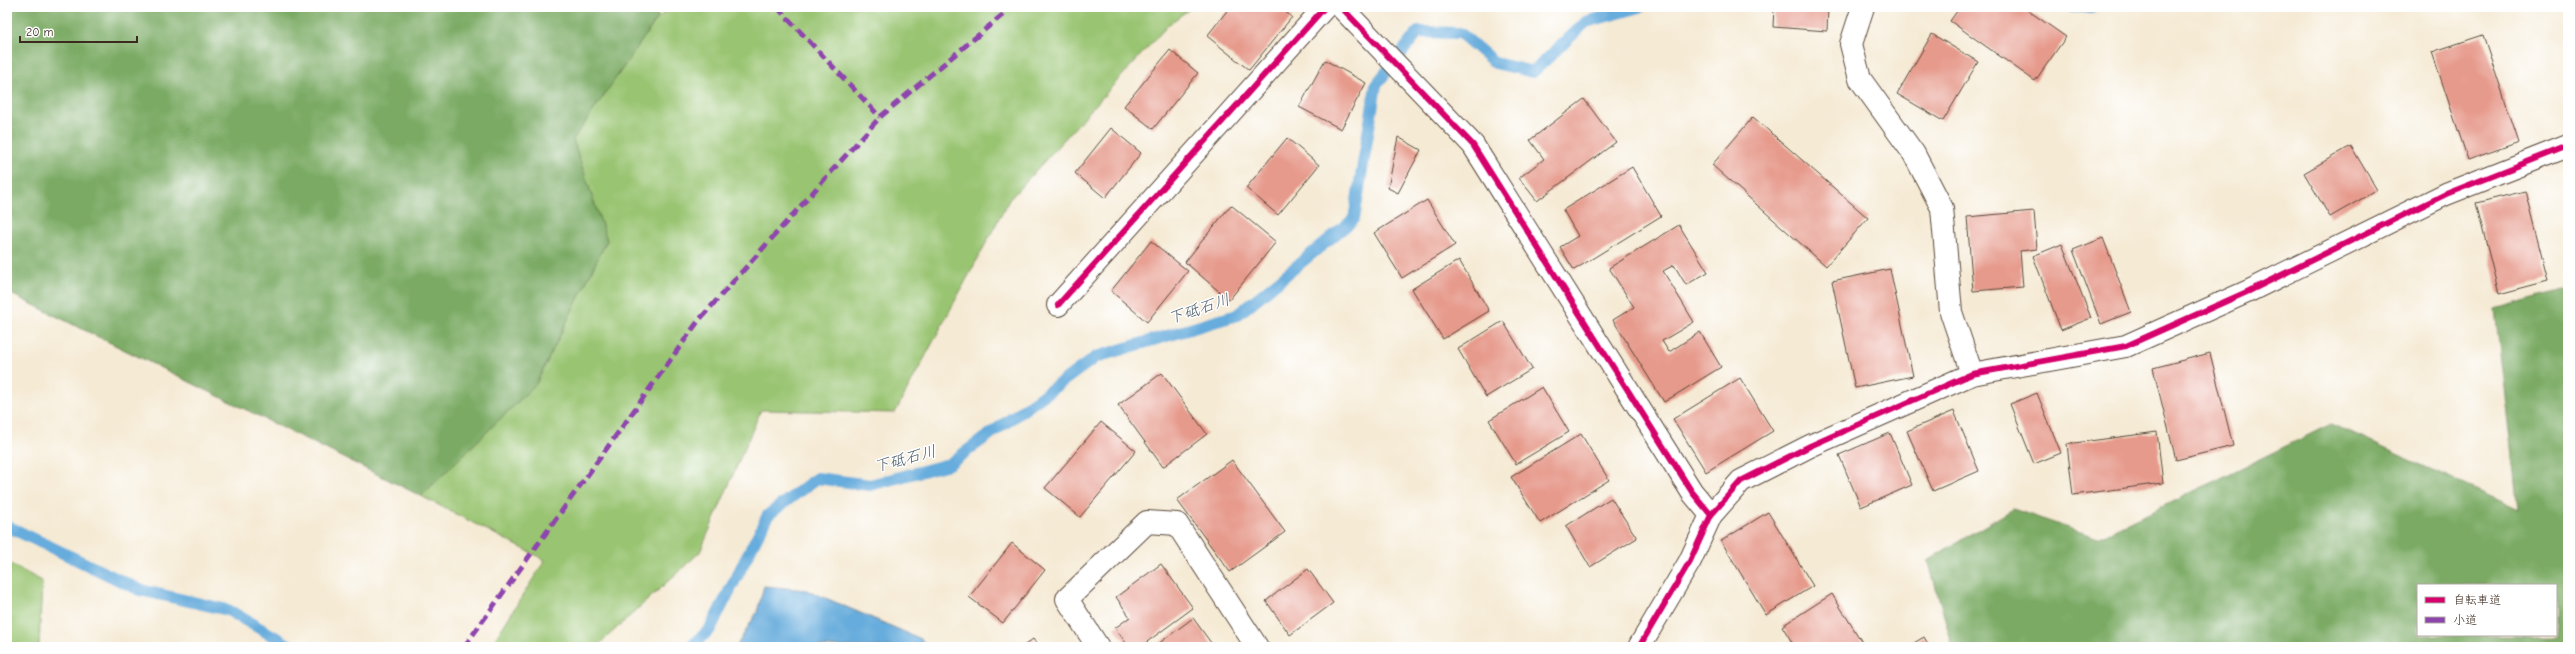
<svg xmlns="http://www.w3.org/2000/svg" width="2575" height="654" font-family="'Comic Neue','Klee One',sans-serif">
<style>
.green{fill:#99c471;stroke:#6a7748}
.forest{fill:#7aaa63;stroke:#5a6a40;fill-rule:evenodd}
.water{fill:#66acdc;stroke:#506b7d}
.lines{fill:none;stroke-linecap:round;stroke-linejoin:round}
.stream{stroke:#66acdc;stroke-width:12}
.building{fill:#e69a8b}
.minor-casing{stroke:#574739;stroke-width:24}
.minor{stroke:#fff;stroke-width:22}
.quiet{stroke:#8e44ad;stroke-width:5;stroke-dasharray:10 5;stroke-linecap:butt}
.cycleway-casing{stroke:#fff;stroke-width:8}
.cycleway{stroke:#d6006c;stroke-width:6}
.labels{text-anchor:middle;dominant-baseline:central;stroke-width:3;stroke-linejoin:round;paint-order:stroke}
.water-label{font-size:16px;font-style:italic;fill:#4c5e6a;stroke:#fff}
</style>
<rect width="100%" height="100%" fill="#fff"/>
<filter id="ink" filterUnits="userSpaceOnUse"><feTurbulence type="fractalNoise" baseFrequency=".025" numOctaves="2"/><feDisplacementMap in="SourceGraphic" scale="8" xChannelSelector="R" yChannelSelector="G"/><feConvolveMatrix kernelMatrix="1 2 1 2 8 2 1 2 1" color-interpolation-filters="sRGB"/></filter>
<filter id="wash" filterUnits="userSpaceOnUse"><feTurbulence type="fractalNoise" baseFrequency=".012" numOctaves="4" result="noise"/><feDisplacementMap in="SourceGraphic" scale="16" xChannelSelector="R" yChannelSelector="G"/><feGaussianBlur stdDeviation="0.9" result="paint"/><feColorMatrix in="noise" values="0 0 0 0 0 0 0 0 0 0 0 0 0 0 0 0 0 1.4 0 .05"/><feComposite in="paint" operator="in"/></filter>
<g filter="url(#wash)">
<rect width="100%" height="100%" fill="#f5ead4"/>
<path class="green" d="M 675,7 L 1192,7 L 1169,24 L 1009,200 L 895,413 L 761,410 L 700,552 L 596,647 L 490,647 L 545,560 L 421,496 L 536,384 L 607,240 L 573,140 L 658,17 Z
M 7,562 L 42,581 L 39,647 L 19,647 L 7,642 Z"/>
<path class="forest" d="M 7,7 L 656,7 L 658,17 L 573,140 L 607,240 L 536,384 L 421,496 L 7,292 Z
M 2568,289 L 2568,647 L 1953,647 L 1928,560 L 2013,509 L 2098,538 L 2331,424 L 2518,509 L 2495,310 ZM 2418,585 L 2556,585 L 2556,635 L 2418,635 Z"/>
<path class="water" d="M 764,586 L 807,590 L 921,639 L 929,647 L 736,647 L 757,612 Z"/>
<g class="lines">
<path class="stream" d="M 2071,7 L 2091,7
M 7,526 L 140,590 L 228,610 L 292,647
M 691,647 L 710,629 L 768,515 L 817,478 L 870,485 L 949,464 L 1096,357 L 1237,315 L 1354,219 L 1376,85 L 1418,32 L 1460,33 L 1495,63 L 1533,72 L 1586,22 L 1640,7"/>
</g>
<g id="blocks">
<path class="building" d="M 1230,7 L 1279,7 L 1292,17 L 1249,70 L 1207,36 Z
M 1774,7 L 1828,7 L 1827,31 L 1773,27 Z
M 1960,7 L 2023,7 L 2066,37 L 2035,81 L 1950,21 Z
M 1932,34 L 1978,62 L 1943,121 L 1897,94 Z
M 2483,35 L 2519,142 L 2468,160 L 2432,52 Z
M 1170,50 L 1198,73 L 1153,129 L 1124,106 Z
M 1325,60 L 1366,83 L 1341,129 L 1299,107 Z
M 1584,99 L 1616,142 L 1537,201 L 1519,178 L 1544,159 L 1530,140 Z
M 1753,117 L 1868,218 L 1826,266 L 1712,165 Z
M 1111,128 L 1141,153 L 1105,198 L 1075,173 Z
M 1398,137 L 1421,150 L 1398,193 L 1388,188 Z
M 1287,138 L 1319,165 L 1278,215 L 1246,188 Z
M 2351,146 L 2377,190 L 2330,217 L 2304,173 Z
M 1632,167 L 1661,216 L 1574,270 L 1560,247 L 1578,236 L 1563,210 Z
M 2525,191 L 2548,281 L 2499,294 L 2476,203 Z
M 1427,200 L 1455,245 L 1402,278 L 1374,233 Z
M 1231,205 L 1276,242 L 1229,300 L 1185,262 Z
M 2034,211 L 2037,249 L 2020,251 L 2023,287 L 1973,291 L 1967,217 Z
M 1679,225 L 1708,272 L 1686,285 L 1674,265 L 1663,271 L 1694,322 L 1662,341 L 1669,352 L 1700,332 L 1721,367 L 1664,402 L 1613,320 L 1634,307 L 1609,268 Z
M 2103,238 L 2131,312 L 2101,324 L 2073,250 Z
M 1151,241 L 1188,271 L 1147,322 L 1111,291 Z
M 2062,244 L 2091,318 L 2061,330 L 2033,256 Z
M 1459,260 L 1489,311 L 1443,339 L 1412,289 Z
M 1890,269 L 1913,376 L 1855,388 L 1832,281 Z
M 1503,321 L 1532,369 L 1486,397 L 1458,349 Z
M 2210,353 L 2233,446 L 2176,460 L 2153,368 Z
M 1162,373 L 1207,434 L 1163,467 L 1118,405 Z
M 1740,378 L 1773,431 L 1706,472 L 1673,419 Z
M 1542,387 L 1569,432 L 1516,464 L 1489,420 Z
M 2037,393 L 2061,453 L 2034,464 L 2010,404 Z
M 1954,411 L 1979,471 L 1933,491 L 1907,431 Z
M 1101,422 L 1136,451 L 1080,517 L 1045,488 Z
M 2157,432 L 2163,483 L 2073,495 L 2067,444 Z
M 1890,433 L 1912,485 L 1861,507 L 1839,455 Z
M 1581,434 L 1609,480 L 1540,523 L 1511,477 Z
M 1232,460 L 1285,532 L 1230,572 L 1177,500 Z
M 1611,498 L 1637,538 L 1590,567 L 1566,526 Z
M 1768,512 L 1813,586 L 1766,615 L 1721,541 Z
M 1012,543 L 1045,570 L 1003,623 L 969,597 Z
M 1161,564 L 1193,608 L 1140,647 L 1129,647 L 1115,628 L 1130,617 L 1116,597 Z
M 1308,569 L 1333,603 L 1290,635 L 1266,601 Z
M 1832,594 L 1865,647 L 1795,647 L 1782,626 Z
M 1193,618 L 1214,647 L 1154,647 Z
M 1924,637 L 1930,647 L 1907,647 Z
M 1033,639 L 1039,647 L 1022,647 Z"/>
</g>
</g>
<g filter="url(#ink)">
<use href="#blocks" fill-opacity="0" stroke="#574739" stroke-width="1"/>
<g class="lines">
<defs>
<path id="minor" d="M 1341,7 L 1473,145 L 1692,492 L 1711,515
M 1863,7 L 1851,44 L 1860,79 L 1914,154 L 1942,208 L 1951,312 L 1972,374
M 1058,305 L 1325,7
M 1098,647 L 1067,599 L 1147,522 L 1177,524 L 1257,647
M 1639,647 L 1690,561 L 1711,515 L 1741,481 L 1810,446 L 1972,374 L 2126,346 L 2249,291 L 2446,194 L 2568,146"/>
</defs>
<use href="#minor" class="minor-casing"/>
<use href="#minor" class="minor"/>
<path class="quiet" d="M 777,7 L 880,117
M 464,647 L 699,320 L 880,117 L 1012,7"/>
<defs>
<path id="cycleway" d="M 1341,7 L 1473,145 L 1692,492 L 1711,515
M 1058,305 L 1325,7
M 1639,647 L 1690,561 L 1711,515 L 1741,481 L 1810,446 L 1972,374 L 2126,346 L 2249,291 L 2446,194 L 2568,146"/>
</defs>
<use href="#cycleway" class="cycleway-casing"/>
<use href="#cycleway" class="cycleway"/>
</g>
</g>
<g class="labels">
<g class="water-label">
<text transform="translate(1199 309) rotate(-18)">下砥石川</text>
<text transform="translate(905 459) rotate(-15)">下砥石川</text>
</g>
</g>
<rect width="2575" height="654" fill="none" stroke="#fff" stroke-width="24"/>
<rect x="2417" y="584" width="140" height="52" fill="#ffffff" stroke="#b1aaa5"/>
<rect x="2425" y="597" width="20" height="6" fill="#d6006c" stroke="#b1aaa5"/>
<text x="2453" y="604" font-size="12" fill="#3b2a1e">自転車道</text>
<rect x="2425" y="617" width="20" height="6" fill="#8e44ad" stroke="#b1aaa5"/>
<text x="2453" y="624" font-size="12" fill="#3b2a1e">小道</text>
<path d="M20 36v6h117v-6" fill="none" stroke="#3b2a1e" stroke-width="2"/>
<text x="26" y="36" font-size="12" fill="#3b2a1e" stroke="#ffffff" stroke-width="3" paint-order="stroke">20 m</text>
</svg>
